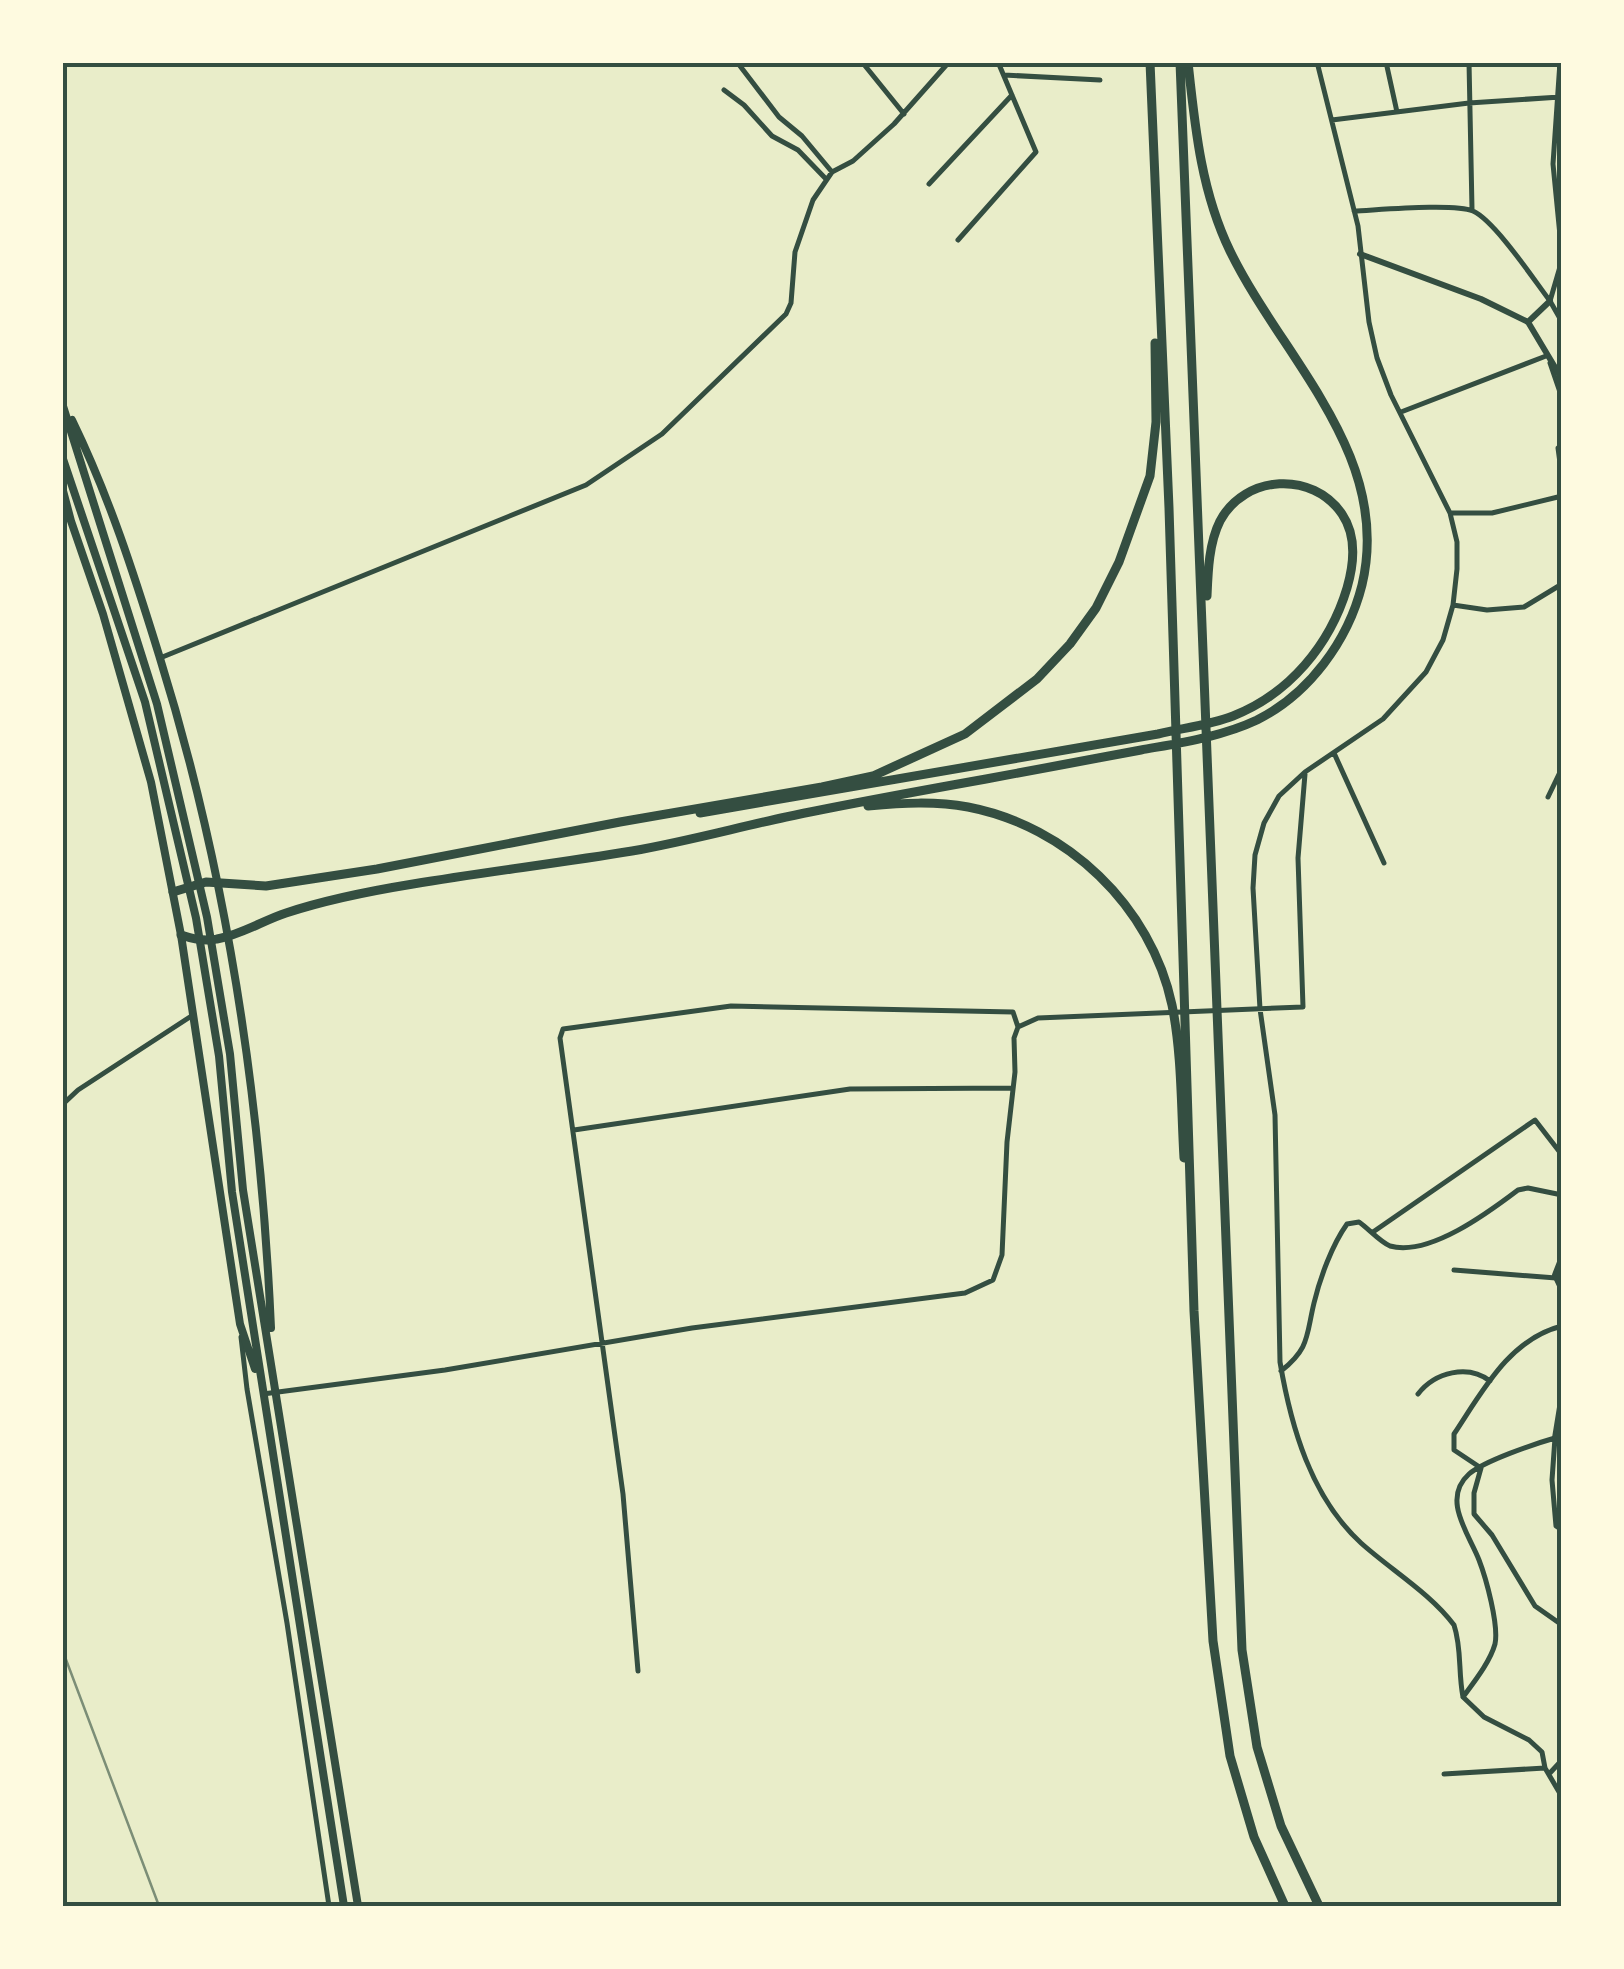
<svg xmlns="http://www.w3.org/2000/svg" width="1624" height="1969" font-family="Signika,sans-serif">
<style>
.lines{fill:none;stroke-linecap:round;stroke-linejoin:round}
.minor{stroke:#344e41;stroke-width:5}
.tertiary{stroke:#344e41;stroke-width:6}
.trunk{stroke:#344e41;stroke-width:8}
.motorway{stroke:#344e41;stroke-width:9}
.rail{stroke:#7c8e77;stroke-width:2.5}
.neatline{fill:none;stroke:#344e41;stroke-width:4}
</style>
<rect width="100%" height="100%" fill="#e9edc9"/>
<g class="lines">
<path class="minor" d="M 737,62 L 779,117 L 802,136 L 832,172
M 862,62 L 904,114
M 1317,62 L 1358,226 L 1369,322 L 1377,358 L 1391,395 L 1450,513 L 1457,542 L 1457,569 L 1453,605 L 1443,640 L 1426,672 L 1383,719 L 1305,772 L 1279,796 L 1264,823 L 1255,855 L 1253,888 L 1260,1009 L 1275,1115 L 1280,1362 C 1291,1427 1311,1497 1361,1543 C 1391,1570 1430,1593 1454,1625 C 1462,1649 1458,1672 1463,1697 C 1474,1682 1490,1662 1495,1644 C 1499,1625 1486,1578 1479,1560 C 1469,1534 1441,1499 1469,1474 C 1484,1461 1534,1444 1555,1438 L 1552,1480 L 1556,1526 L 1562,1530
M 1386,62 L 1397,112
M 1469,62 L 1472,209
M 1560,62 L 1553,164 L 1562,256
M 1004,75 L 1100,80
M 724,90 L 744,105 L 772,136 L 798,150 L 826,179
M 1332,120 L 1469,103 L 1560,97
M 929,184 L 1012,95
M 1354,211 C 1378,210 1454,203 1473,211 C 1495,221 1534,280 1550,301 L 1562,260
M 958,240 L 1036,152 L 998,62
M 1550,301 L 1562,322
M 1550,363 L 1562,398
M 1401,412 L 1546,356
M 1562,445 L 1558,448 L 1562,478
M 1450,513 L 1492,513 L 1562,496
M 1453,605 L 1487,610 L 1524,607 L 1562,584
M 160,658 L 586,485 L 662,434 L 786,314 L 791,303 L 795,252 L 813,200 L 832,172 L 853,161 L 894,124 L 949,62
M 1334,753 L 1384,863
M 1548,797 L 1562,768
M 62,1105 L 78,1090 L 193,1015
M 574,1130 L 850,1089 L 1013,1088
M 1373,1232 L 1535,1120 L 1562,1155
M 1454,1270 L 1556,1278
M 1562,1326 C 1509,1339 1482,1392 1454,1434 L 1454,1450 L 1481,1468 L 1474,1493 L 1474,1514 L 1492,1535 L 1535,1606 L 1562,1625
M 241,1337 L 247,1389 L 287,1623 L 329,1906
M 1281,1371 C 1310,1348 1306,1336 1314,1303 C 1320,1278 1332,1245 1347,1224 L 1359,1222 C 1369,1229 1380,1242 1390,1246 C 1429,1257 1489,1212 1518,1190 L 1528,1188 L 1562,1195
M 263,1394 L 445,1370 L 692,1328 L 965,1293 L 993,1280 L 1002,1255 L 1007,1142 L 1015,1072 L 1014,1038 L 1018,1027 L 1038,1018 L 1303,1007 L 1298,858 L 1305,774
M 1418,1394 C 1435,1372 1468,1364 1490,1381
M 638,1671 L 623,1494 L 560,1038 L 563,1029 L 731,1006 L 1013,1012 L 1018,1027
M 1463,1697 L 1484,1717 L 1529,1740 L 1542,1752 L 1545,1768 L 1562,1797
M 1444,1774 L 1545,1768
M 1549,1774 L 1562,1760"/>
<path class="tertiary" d="M 1360,254 L 1481,299 L 1528,322 L 1562,379
M 1528,322 L 1550,301
M 1562,1257 L 1555,1275 L 1562,1290
M 1555,1438 L 1562,1395"/>
<path class="trunk" d="M 62,403 L 157,704 L 207,917 L 230,1054 L 243,1190 L 358,1906
M 72,420 C 109,496 134,574 159,655 C 227,873 261,1100 271,1328
M 62,456 L 145,702 L 196,918 L 219,1056 L 232,1192 L 344,1906
M 62,487 L 71,521 L 103,614 L 151,782 L 181,935 L 240,1324 L 255,1369"/>
<path class="motorway" d="M 1150,62 L 1169,508 L 1194,1311 L 1213,1641 L 1230,1756 L 1254,1837 L 1285,1906
M 1180,62 L 1242,1650 L 1257,1747 L 1281,1826 L 1319,1906
M 868,806 C 902,803 935,801 968,807 C 1067,826 1151,906 1172,1005 C 1182,1054 1181,1108 1184,1158
M 700,813 L 1158,734 C 1183,728 1210,725 1233,716 C 1289,694 1330,645 1347,588 C 1354,564 1357,536 1342,514 C 1313,471 1245,474 1220,521 C 1209,543 1208,571 1207,596
M 173,892 L 206,882 L 266,886 L 377,869 L 620,822 L 822,787 L 873,776 L 965,734 L 1037,679 L 1070,644 L 1096,608 L 1119,562 L 1150,476 L 1156,422 L 1155,343
M 181,935 C 193,939 205,942 217,939 C 241,935 264,920 286,913 C 328,899 370,891 413,884 C 486,872 559,863 632,851 C 684,842 735,828 786,817 C 852,803 919,791 986,779 C 1038,769 1089,760 1141,750 C 1179,743 1221,737 1257,720 C 1309,694 1348,641 1362,585 C 1393,455 1282,358 1230,251 C 1201,191 1195,127 1188,62"/>
<path class="rail" d="M 62,1649 L 159,1906"/>
</g>
<rect width="1624" height="1969" fill="none" stroke="#fefae0" stroke-width="130"/>
<rect x="65" y="65" width="1494" height="1839" class="neatline"/>
</svg>
